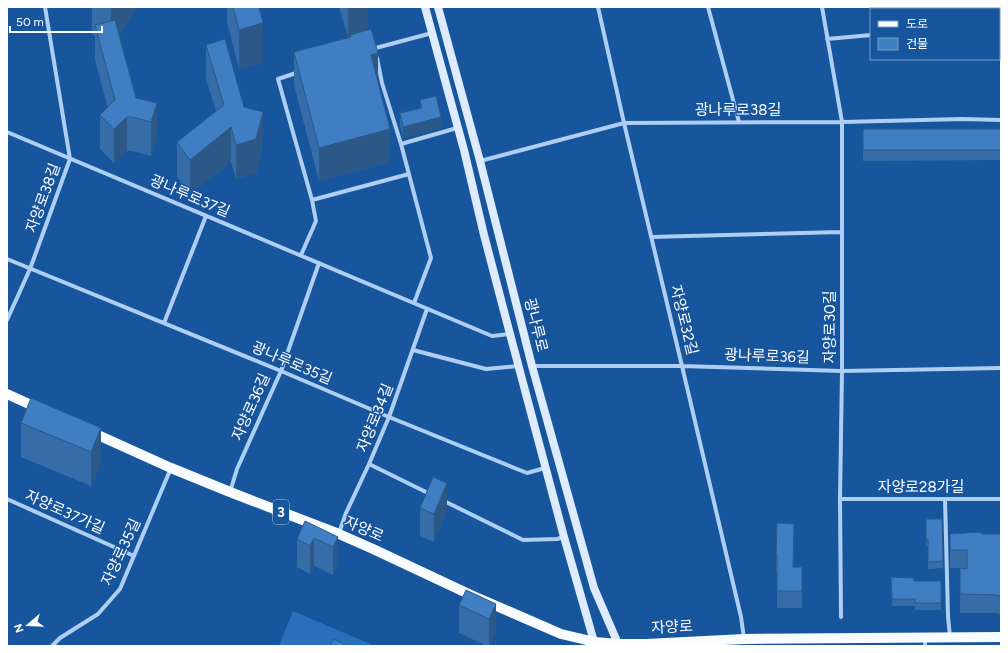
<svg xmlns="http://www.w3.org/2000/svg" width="1008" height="653" font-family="Figtree,'Noto Sans KR',sans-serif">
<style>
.green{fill:#2a6fba}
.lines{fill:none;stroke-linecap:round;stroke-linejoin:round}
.street{stroke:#aecff3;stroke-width:4}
.secondary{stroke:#ddebfc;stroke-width:8}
.primary{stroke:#f9fcff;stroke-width:10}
.wall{fill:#366ca8}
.shaded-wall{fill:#2c5888}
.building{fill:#3f7ec3;stroke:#2c5888}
.labels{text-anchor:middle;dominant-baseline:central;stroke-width:3;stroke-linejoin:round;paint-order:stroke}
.shield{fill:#17559d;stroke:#b9cce2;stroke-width:1}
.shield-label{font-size:14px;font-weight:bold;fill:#fff}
.street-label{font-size:15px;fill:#fff;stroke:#17559d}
</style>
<rect width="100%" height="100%" fill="#17559d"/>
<path class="green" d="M 293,611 L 375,646 L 279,646 Z"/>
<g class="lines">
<path class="street" d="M 598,7 L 624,123 L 682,366 L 741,617 L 744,638
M 708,7 L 739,122
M 822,7 L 842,122 L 842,371 L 840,499 L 841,617
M 999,22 L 1001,22
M 827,39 L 871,35
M 372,49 L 432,33
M 377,58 L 382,83 L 401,144 L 431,258 L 414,303
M 299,72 L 278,79 L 312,200 L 316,221 L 301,255
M 7,132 L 492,336 L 510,334
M 401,144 L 457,128
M 480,161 L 624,123 L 842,122 L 962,119 L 1001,120
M 312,200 L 409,174
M 651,237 L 841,232
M 7,259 L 281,371 L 389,417 L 527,473 L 545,468
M 7,320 L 30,269 L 70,159 L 45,7
M 164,323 L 206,216
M 413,350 L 486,369 L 518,366
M 532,366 L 682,366 L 842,371 L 1001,368
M 369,464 L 430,494
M 230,492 L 237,469 L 281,371 L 319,263
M 7,499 L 134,556
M 840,499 L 1001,499
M 945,499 L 948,616 L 950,637
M 442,500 L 523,540 L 557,539 L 564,537
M 339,533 L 346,513 L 369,464 L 389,417 L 427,309
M 925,638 L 925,646
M 52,646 L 60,638 L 98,614 L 120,589 L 171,468"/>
<path class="secondary" d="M 425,7 L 464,150 L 484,235 L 510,334 L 564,537 L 595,645
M 438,7 L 480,161 L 532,366 L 594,588 L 619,646"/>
<path class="primary" d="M 7,394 L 40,409
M 89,431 L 171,468 L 230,492 L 339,534 L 373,549 L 471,595 L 561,634 L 595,642 L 618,644 L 646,644 L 744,639 L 1001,637"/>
</g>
<path class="wall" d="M 92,7 L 138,7 L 119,35 L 136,98 L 157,103 L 157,137 L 151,156 L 132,151 L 127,151 L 114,163 L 100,149 L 100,115 L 108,108 L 95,60 L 95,36 L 92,34 Z
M 227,7 L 259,7 L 263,63 L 239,69 L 227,22 Z
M 339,7 L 368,7 L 368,30 L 378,80 L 390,162 L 319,181 L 294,85 L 294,52 L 350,38 L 350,36 L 348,37 Z
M 206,45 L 244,107 L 263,146 L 256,173 L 236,179 L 231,162 L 190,194 L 177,177 L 177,142 L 216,111 L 206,79 Z
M 420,100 L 441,128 L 403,138 L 400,124 L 400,113 L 420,108 Z
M 863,129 L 1001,129 L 1001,160 L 863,161 Z
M 21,423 L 101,428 L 101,462 L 91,486 L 21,457 Z
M 420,508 L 447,511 L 434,542 L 420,536 Z
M 926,519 L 942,519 L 943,568 L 928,569 L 928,546 L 926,546 Z
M 950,534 L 1001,534 L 1001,614 L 998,614 L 998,613 L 960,613 L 960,568 L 967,569 L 967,568 L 950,568 Z
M 338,537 L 338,564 L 333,575 L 314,566 L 310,574 L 297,567 L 297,539 Z
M 794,541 L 793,567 L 802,567 L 802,608 L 777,608 L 777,573 L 776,573 L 776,555 Z
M 891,577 L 914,581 L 941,581 L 941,610 L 915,610 L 915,606 L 892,606 Z
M 496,604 L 496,632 L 489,646 L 487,646 L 459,633 L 459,605 Z"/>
<path class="shaded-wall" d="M 112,7 L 138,7 L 111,47 L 111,8 Z
M 348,7 L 368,7 L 368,31 L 348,37 Z
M 263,23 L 263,63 L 239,69 L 239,30 Z
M 378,53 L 378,86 L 371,55 Z
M 157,103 L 157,137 L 151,156 L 151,122 Z
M 263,112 L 263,146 L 256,173 L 236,179 L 236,145 Z
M 127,117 L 127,151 L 114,163 L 114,129 Z
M 441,117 L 441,128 L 403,138 L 403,127 Z
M 231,127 L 231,162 L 190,194 L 190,160 Z
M 390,129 L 390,162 L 319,181 L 319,148 Z
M 101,428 L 101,462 L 91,486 L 91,452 Z
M 447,483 L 447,511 L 434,542 L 434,514 Z
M 794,524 L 794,541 L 793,585 L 793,567 Z
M 338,537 L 338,564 L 333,575 L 333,547 Z
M 314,538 L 314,566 L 310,574 L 310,546 Z
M 496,604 L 496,632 L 489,646 L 489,619 Z"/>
<path class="building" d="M 233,7 L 259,7 L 263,23 L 239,30 Z
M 115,20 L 136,98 L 157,103 L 151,122 L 132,117 L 127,117 L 114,129 L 100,115 L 115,100 L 95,25 Z
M 371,29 L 378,53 L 371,55 L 390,129 L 319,148 L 294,52 L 351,37 L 350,35 Z
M 225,39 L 244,107 L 263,112 L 256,139 L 236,145 L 231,127 L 190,160 L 177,142 L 224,105 L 206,45 Z
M 436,96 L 441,117 L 403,127 L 400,113 L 422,108 L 420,100 Z
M 863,129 L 1001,129 L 1001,150 L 863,150 Z
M 31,398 L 101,428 L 91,452 L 21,423 Z
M 433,477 L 447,483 L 434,514 L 420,508 Z
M 926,519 L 942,519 L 943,561 L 928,562 L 928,539 L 926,539 Z
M 305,521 L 338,537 L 333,547 L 314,538 L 310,546 L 297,539 Z
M 777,523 L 794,524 L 793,567 L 802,567 L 802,591 L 777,591 L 777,555 L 776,555 Z
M 981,532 L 981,534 L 1001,534 L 1001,596 L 998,596 L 999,595 L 960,594 L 960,568 L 967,569 L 967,550 L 950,550 L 950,534 Z
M 891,577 L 914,578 L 914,581 L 941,581 L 941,603 L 915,603 L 915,599 L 892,599 Z
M 466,590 L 496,604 L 489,619 L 459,605 Z
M 334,639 L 347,646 L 330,646 Z"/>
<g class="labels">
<rect class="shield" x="273" y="500" width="16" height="24" rx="3"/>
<g class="shield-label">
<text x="281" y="512">3</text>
</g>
<g class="street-label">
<text x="738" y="110">광나루로38길</text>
<text transform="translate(190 196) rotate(23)">광나루로37길</text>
<text transform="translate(43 198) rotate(-70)">자양로38길</text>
<text transform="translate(684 320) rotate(76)">자양로32길</text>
<text transform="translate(536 325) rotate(76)">광나루로</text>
<text transform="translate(830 327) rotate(-90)">자양로30길</text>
<text transform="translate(767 356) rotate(2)">광나루로36길</text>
<text transform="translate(292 363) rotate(23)">광나루로35길</text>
<text transform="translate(251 407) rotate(-66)">자양로36길</text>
<text transform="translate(375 418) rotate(-68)">자양로34길</text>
<text x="921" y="487">자양로28가길</text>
<text transform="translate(65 512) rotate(24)">자양로37가길</text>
<text transform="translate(364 529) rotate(24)">자양로</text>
<text transform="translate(121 552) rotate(-65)">자양로35길</text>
<text transform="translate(672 627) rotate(-3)">자양로</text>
</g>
</g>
<rect width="1008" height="653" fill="none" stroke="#ffffff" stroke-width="16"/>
<rect x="870" y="8" width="130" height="52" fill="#17559d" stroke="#7499c4"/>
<rect x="878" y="21" width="20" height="6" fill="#f9fcff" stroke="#7499c4"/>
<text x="906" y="28" font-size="12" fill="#ffffff">도로</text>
<rect x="878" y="38" width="20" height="12" fill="#3f7ec3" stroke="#7499c4"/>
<text x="906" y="48" font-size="12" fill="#ffffff">건물</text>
<g transform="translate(28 625) rotate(251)" stroke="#17559d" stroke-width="3" paint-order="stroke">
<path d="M0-3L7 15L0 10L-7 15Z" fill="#ffffff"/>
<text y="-6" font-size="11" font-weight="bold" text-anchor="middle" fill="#ffffff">N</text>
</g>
<path d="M10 26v6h92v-6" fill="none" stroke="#ffffff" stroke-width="2"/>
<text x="16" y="26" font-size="12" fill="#ffffff" stroke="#17559d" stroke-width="3" paint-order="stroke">50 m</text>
</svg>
